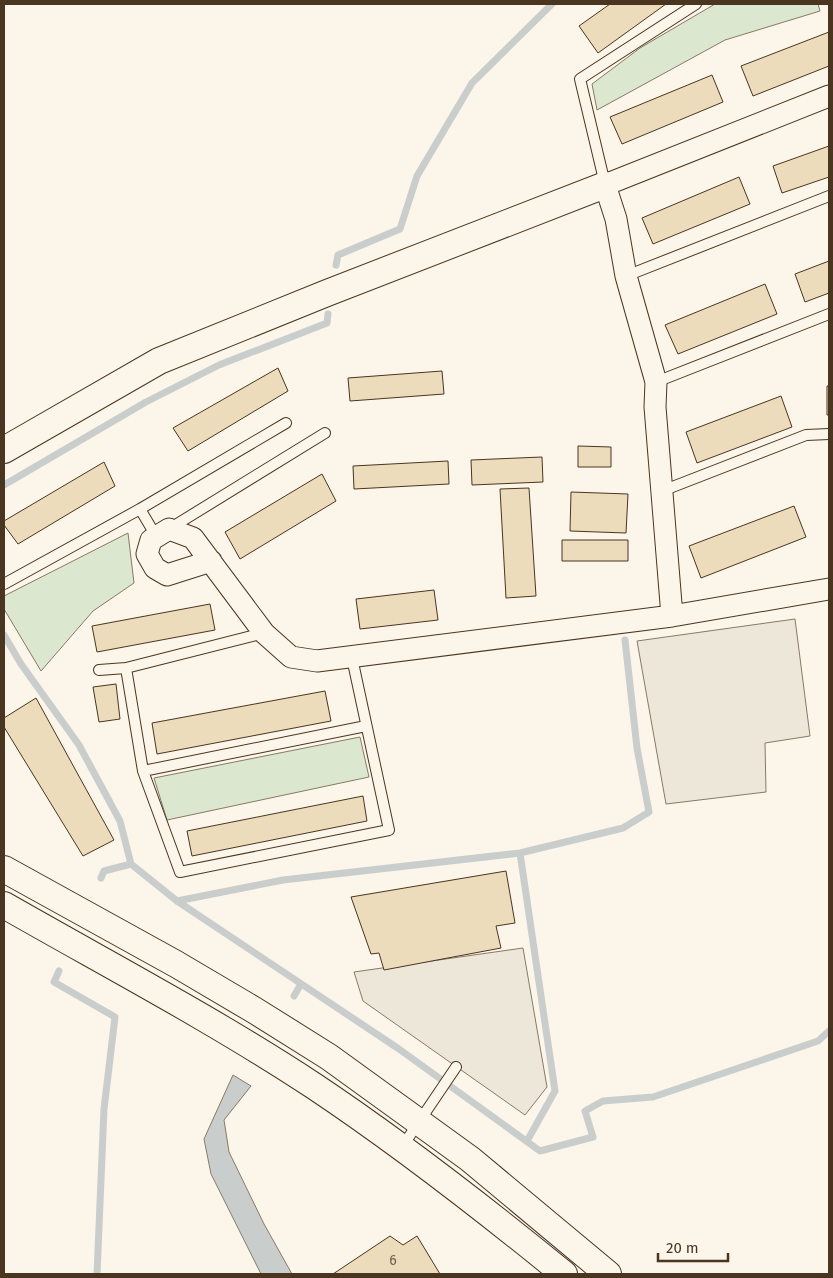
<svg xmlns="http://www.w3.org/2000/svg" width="833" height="1278" font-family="'Fira Sans',sans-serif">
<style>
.green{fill:#dce7d0;stroke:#887966}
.parking{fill:#ede7d9;stroke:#887966}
.water{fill:#c9cecd;stroke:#887966}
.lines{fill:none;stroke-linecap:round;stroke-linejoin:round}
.stream{stroke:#c9cecd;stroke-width:7}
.building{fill:#ecdcbc;stroke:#4a3520}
.service-casing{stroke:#4a3520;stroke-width:12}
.minor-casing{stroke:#4a3520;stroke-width:23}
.tertiary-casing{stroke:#4a3520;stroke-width:28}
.service{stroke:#fbf6e9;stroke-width:10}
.minor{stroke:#fbf6e9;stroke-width:21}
.tertiary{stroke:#fbf6e9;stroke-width:26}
.labels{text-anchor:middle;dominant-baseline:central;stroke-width:4;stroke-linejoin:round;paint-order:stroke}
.number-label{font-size:14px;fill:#725f47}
</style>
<rect width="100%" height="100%" fill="#fbf6e9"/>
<path class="green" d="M 715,4 L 818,4 L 820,11 L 725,40 L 597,110 L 592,84 L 640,48 Z
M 128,533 L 134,583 L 93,611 L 41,671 L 4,609 L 4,596 Z
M 360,737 L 369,777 L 167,820 L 154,778 Z"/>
<path class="parking" d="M 795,619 L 810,736 L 765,743 L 766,792 L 666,804 L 637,641 Z
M 523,948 L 547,1087 L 525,1115 L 363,1001 L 354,972 Z"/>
<path class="water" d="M 233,1075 L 251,1086 L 224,1120 L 229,1152 L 264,1224 L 292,1274 L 261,1274 L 211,1174 L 204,1139 Z"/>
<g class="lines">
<path class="stream" d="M 336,265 L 338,255 L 400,229 L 417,176 L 472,83 L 552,4
M 4,485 L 146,402 L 219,365 L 327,323 L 328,314
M 4,635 L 21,664 L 79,745 L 120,821 L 131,864 L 177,901 L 399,1049 L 540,1151 L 593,1137 L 585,1111 L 603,1101 L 653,1097 L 818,1041 L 829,1031
M 520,853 L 555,1091 L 527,1141
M 101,878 L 104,871 L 131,864
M 177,901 L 283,880 L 520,853 L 623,828 L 649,812 L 637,748 L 625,640
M 59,971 L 54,982 L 115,1017 L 104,1109 L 97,1274
M 294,996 L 301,984"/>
</g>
<path class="building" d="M 610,4 L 666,4 L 598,53 L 579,26 Z
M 829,32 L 829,66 L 753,96 L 741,66 Z
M 712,75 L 723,102 L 622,144 L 610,117 Z
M 829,146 L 829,177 L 782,193 L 773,166 Z
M 739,177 L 750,204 L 653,244 L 642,218 Z
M 829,261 L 829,293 L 805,302 L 795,274 Z
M 765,284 L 777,314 L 678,354 L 665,325 Z
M 278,368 L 288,391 L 188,451 L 173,428 Z
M 442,371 L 444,394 L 350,401 L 348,378 Z
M 827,386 L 829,386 L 829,415 L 827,415 Z
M 781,396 L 792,427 L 697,463 L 686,432 Z
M 578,446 L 611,447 L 611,467 L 578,467 Z
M 542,457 L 543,482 L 472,485 L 471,460 Z
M 448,461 L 449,484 L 354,489 L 353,466 Z
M 104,462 L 115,486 L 18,544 L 4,525 L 4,521 Z
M 322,474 L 336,501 L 240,559 L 225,532 Z
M 529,488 L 536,596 L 506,598 L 500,489 Z
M 571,492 L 628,494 L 626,533 L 570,531 Z
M 794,506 L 806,537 L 701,578 L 689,546 Z
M 562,540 L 628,540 L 628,561 L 562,561 Z
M 434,590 L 438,620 L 360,629 L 356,599 Z
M 210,604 L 215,630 L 97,652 L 92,626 Z
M 116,684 L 120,719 L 99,722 L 93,687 Z
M 325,691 L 331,721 L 157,754 L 152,723 Z
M 36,698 L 114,840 L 83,856 L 4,727 L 4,718 Z
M 363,796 L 367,821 L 192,856 L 187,831 Z
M 506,871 L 515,923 L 496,926 L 501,948 L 384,970 L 379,953 L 371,954 L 351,897 Z
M 390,1236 L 403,1245 L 417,1236 L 440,1274 L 333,1274 Z"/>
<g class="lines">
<defs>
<path id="service" d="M 605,184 L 580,79 L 696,4
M 626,276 L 829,196
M 656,382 L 829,314
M 662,491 L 806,435 L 829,434
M 140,509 L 156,536
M 169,529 L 325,433
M 4,584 L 140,509 L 286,423
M 352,658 L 389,830 L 180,872 L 143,771 L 366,726
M 126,668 L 143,771
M 99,670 L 126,668 L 264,633
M 402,1147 L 456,1067"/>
<path id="minor" d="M 211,561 L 167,575 L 155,568 L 147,554 L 151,540 L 169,529 L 193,538 L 264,633 L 291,657 L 317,661 L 672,616 L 829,589
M 672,616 L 655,407 L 656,382 L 626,276 L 616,219 L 605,185 L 829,96"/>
<path id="tertiary" d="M 4,450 L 159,361 L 327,293 L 605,185
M 4,869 L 176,964 L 254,1010 L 329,1057 L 470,1159 L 608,1274
M 4,905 C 107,964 214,1020 314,1086 C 401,1144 483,1208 564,1274"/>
</defs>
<use href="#service" class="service-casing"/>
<use href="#minor" class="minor-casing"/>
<use href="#tertiary" class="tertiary-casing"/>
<use href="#service" class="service"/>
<use href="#minor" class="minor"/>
<use href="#tertiary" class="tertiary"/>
</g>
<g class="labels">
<g class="number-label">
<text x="393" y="1260">6</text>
</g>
</g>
<rect width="833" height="1278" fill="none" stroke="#4a3520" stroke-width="10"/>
<path d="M658 1253v8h70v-8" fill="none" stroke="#4a3520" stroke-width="2.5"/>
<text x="666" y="1253" font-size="15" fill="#4a3520" stroke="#fbf6e9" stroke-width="4" paint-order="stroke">20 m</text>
</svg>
